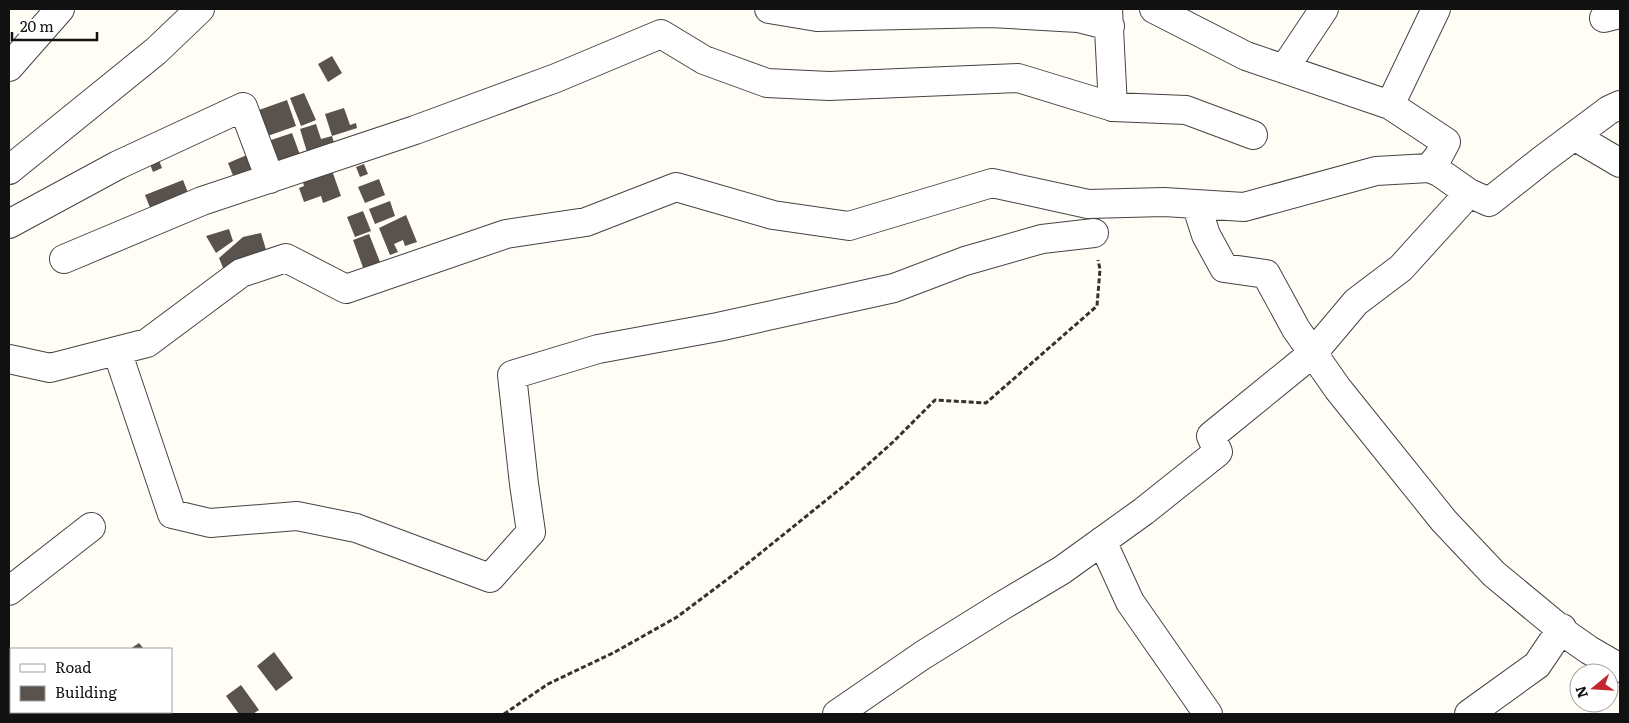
<svg xmlns="http://www.w3.org/2000/svg" width="1629" height="723" font-family="Literata,serif">
<style>
.building{fill:#5a524d}
.lines{fill:none;stroke-linecap:round;stroke-linejoin:round}
.minor-casing{stroke:#444;stroke-width:30}
.path{stroke:#333;stroke-width:3;stroke-dasharray:5 2.5;stroke-linecap:butt}
.minor{stroke:#fff;stroke-width:28}
</style>
<rect width="100%" height="100%" fill="#fffdf5"/>
<path class="building" d="M 332,56 L 342,73 L 328,82 L 318,64 Z
M 304,93 L 316,120 L 301,126 L 290,98 Z
M 287,100 L 296,126 L 262,138 L 253,112 Z
M 344,108 L 350,125 L 356,123 L 357,128 L 332,136 L 325,114 Z
M 316,124 L 321,139 L 332,136 L 337,153 L 310,162 L 300,129 Z
M 292,133 L 303,163 L 272,173 L 262,143 Z
M 254,152 L 264,177 L 238,188 L 228,163 Z
M 157,155 L 162,168 L 153,172 L 148,159 Z
M 329,162 L 341,196 L 323,203 L 321,196 L 304,202 L 299,188 L 304,186 L 301,175 Z
M 364,164 L 368,174 L 360,177 L 356,167 Z
M 379,179 L 385,195 L 365,203 L 358,187 Z
M 183,180 L 192,203 L 154,218 L 145,195 Z
M 390,201 L 395,216 L 375,224 L 369,209 Z
M 363,211 L 371,231 L 355,237 L 347,217 Z
M 406,215 L 417,242 L 405,246 L 403,240 L 394,244 L 398,252 L 390,255 L 379,228 Z
M 229,229 L 233,241 L 216,253 L 206,236 Z
M 261,233 L 267,253 L 228,280 L 219,258 L 243,237 Z
M 369,234 L 382,267 L 365,273 L 353,240 Z
M 139,643 L 144,649 L 130,649 Z
M 274,652 L 293,678 L 276,691 L 257,666 Z
M 241,685 L 259,710 L 253,714 L 239,714 L 226,696 Z
M 51,712 L 99,712 L 96,714 L 48,714 Z
M 131,712 L 155,712 L 156,714 L 132,714 Z"/>
<g class="lines">
<defs>
<path id="minor" d="M 769,9 L 817,17 L 990,13 L 1078,18 L 1110,26
M 1108,9 L 1113,107
M 1154,9 L 1246,56 L 1390,105
M 1604,18 L 1620,14
M 9,67 L 60,9
M 1284,69 L 1324,9
M 1574,136 L 1620,163
M 1429,168 L 1438,157 L 1446,142 L 1390,105 L 1436,9
M 9,170 L 156,51 L 200,9
M 1196,204 L 1206,235 L 1224,268 L 1266,274 L 1296,329 L 1338,389 L 1444,521 L 1494,574 L 1569,636 L 1589,650 L 1620,668
M 9,224 L 118,165 L 243,107 L 270,179
M 64,259 L 202,201 L 415,130 L 556,78 L 661,34 L 704,60 L 767,83 L 829,86 L 1018,78 L 1113,107 L 1186,110 L 1253,135
M 117,351 L 172,514 L 210,523 L 297,516 L 356,528 L 490,578 L 531,532 L 524,484 L 512,375 L 598,349 L 718,327 L 894,288 L 965,261 L 1042,239 L 1094,233
M 9,359 L 50,368 L 147,343 L 241,273 L 286,258 L 346,289 L 506,234 L 586,222 L 676,187 L 773,215 L 849,226 L 992,183 L 1088,204 L 1164,202 L 1244,207 L 1376,171 L 1429,168 L 1439,172 L 1469,193 L 1489,202 L 1542,160 L 1609,110 L 1620,105
M 1102,541 L 1130,602 L 1208,714
M 9,591 L 91,527
M 837,714 L 923,655 L 1000,607 L 1062,570 L 1144,511 L 1218,452 L 1211,436 L 1313,353 L 1356,302 L 1401,268 L 1469,193
M 1469,714 L 1537,665 L 1562,628"/>
</defs>
<use href="#minor" class="minor-casing"/>
<path class="path" d="M 504,714 L 548,684 L 615,652 L 677,617 L 737,572 L 845,485 L 893,442 L 935,400 L 986,403 L 1097,306 L 1100,269 L 1098,260"/>
<use href="#minor" class="minor"/>
</g>
<rect width="1629" height="723" fill="none" stroke="#111111" stroke-width="20"/>
<rect x="10" y="648" width="162" height="65" fill="#ffffff" stroke="#a0a0a0"/>
<rect x="20" y="664" width="25" height="8" fill="#ffffff" stroke="#a0a0a0"/>
<text x="55" y="673" font-size="15" fill="#111111">Road</text>
<rect x="20" y="686" width="25" height="15" fill="#5a524d" stroke="#a0a0a0"/>
<text x="55" y="698" font-size="15" fill="#111111">Building</text>
<g transform="translate(1594 688) rotate(252)"><circle r="24" fill="#ffffff" stroke="#a0a0a0"/>
<path d="M0-4L9 19L0 12L-9 19Z" fill="#c4262e"/>
<text y="-8" font-size="14" font-weight="bold" text-anchor="middle" fill="#111111">N</text>
</g>
<path d="M12 32v8h85v-8" fill="none" stroke="#111111" stroke-width="2.5"/>
<text x="20" y="32" font-size="15" fill="#111111" stroke="#ffffff" stroke-width="4" paint-order="stroke">20 m</text>
</svg>
